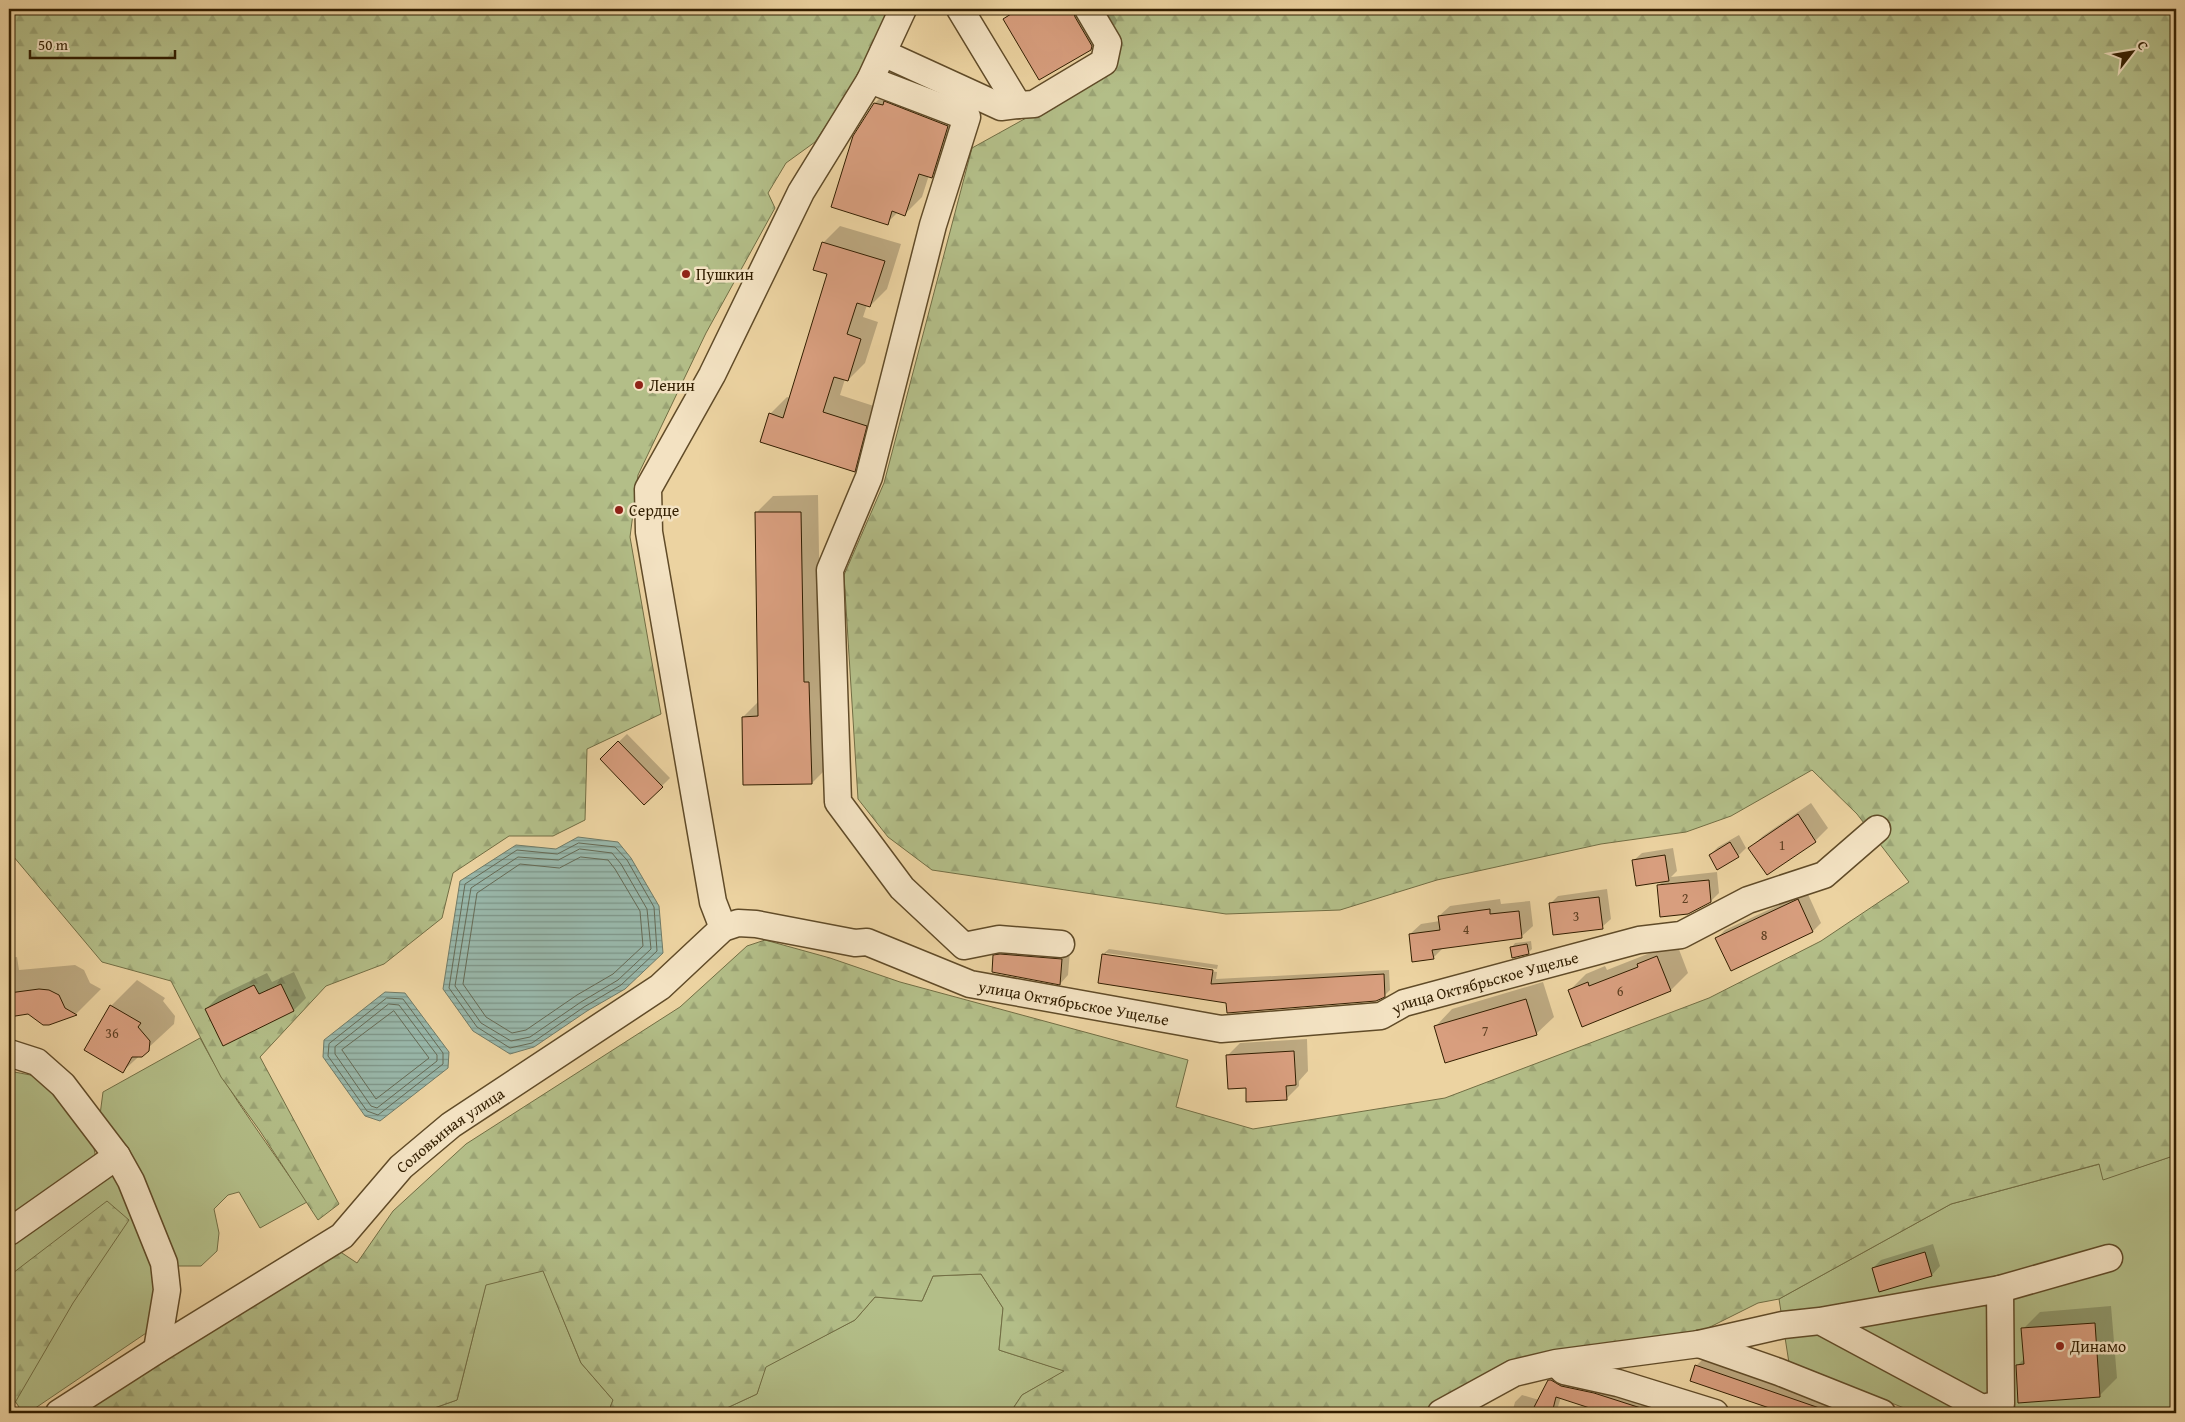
<svg xmlns="http://www.w3.org/2000/svg" width="2185" height="1422" font-family="'Gentium Book Plus',serif">
<style>
.grass{fill:#b3be88;stroke:#726e44}
.forest{fill:url(#forest-firs);stroke:#726e44}
.water{fill:url(#water-rules);stroke:#707a66}
.shadow{fill:#0003}
.lines{fill:none;stroke-linecap:round;stroke-linejoin:round}
.shore{stroke:#666a55;stroke-width:1}
.building{fill:#d89e7e;stroke:#321e00}
.minor-casing{stroke:#604b28;stroke-width:29}
.minor{stroke:#f3e2c2;stroke-width:26}
.poi-dot{fill:#8f2418;stroke:#f3e2c2;stroke-width:2}
.labels{text-anchor:middle;dominant-baseline:central;stroke-width:5;stroke-linejoin:round;paint-order:stroke}
.number-label{font-size:14px;fill:#5c3e20}
.poi-label{font-size:16px;fill:#321e00;stroke:#f3e2c2;text-anchor:start}
.street-label{font-size:16px;fill:#321e00;stroke:#f3e2c2}
</style>
<defs>
<pattern id="forest-firs" width="22" height="20" patternUnits="userSpaceOnUse" patternTransform="scale(1.25)"><rect width="22" height="20" fill="#b3be88"/><path d="M5 1l3.5 6h-7zM16 11l3.5 6h-7z" fill="#9aa374"/></pattern>
<pattern id="water-rules" width="6" height="5" patternUnits="userSpaceOnUse" patternTransform="scale(1.25)"><rect width="6" height="5" fill="#99b7aa"/><path d="M0 2.5h6" fill="none" stroke="#7d9488"/></pattern>
</defs>
<rect width="100%" height="100%" fill="#ecd3a1"/>
<filter id="stains"><feTurbulence type="fractalNoise" baseFrequency=".004" numOctaves="4"/><feColorMatrix values="0 0 0 0 .2 0 0 0 0 .09 0 0 0 0 .02 0 0 0 .5 -.17"/></filter>
<radialGradient id="worn" r=".72"><stop offset=".6" stop-color="#630" stop-opacity="0"/><stop offset="1" stop-color="#630" stop-opacity=".3"/></radialGradient>
<path class="grass" d="M 200,1038 C 230,1096 271,1148 307,1202 L 260,1228 L 239,1192 L 228,1195 L 214,1209 L 219,1233 L 217,1251 L 201,1266 L 177,1266 L 100,1115 L 103,1092 Z
M 9,1071 L 41,1077 L 92,1138 L 96,1159 L 9,1220 Z
M 2176,1155 L 2176,1413 L 1917,1413 L 1789,1363 L 1779,1299 L 1951,1204 L 2100,1164 L 2104,1179 Z
M 115,1165 L 152,1259 L 157,1290 L 155,1327 L 28,1413 L 23,1413 L 9,1392 L 9,1242 Z
M 543,1270 L 581,1363 L 613,1400 L 608,1413 L 420,1413 L 457,1400 L 486,1284 Z
M 981,1274 L 1003,1308 L 999,1350 L 1065,1371 L 1022,1395 L 1010,1413 L 716,1413 L 757,1394 L 765,1367 L 855,1320 L 875,1297 L 922,1301 L 933,1276 Z"/>
<path class="forest" d="M 9,9 L 892,9 L 869,61 L 815,142 L 786,163 L 768,193 L 775,208 L 706,333 L 638,475 L 630,537 L 661,714 L 587,749 L 585,820 L 553,836 L 509,836 L 453,873 L 442,918 L 384,964 L 326,986 L 260,1057 L 339,1204 L 318,1220 L 260,1131 L 221,1077 L 171,981 L 102,962 L 13,856 L 9,859 Z
M 1095,9 L 2176,9 L 2176,1155 L 2103,1180 L 2099,1164 L 1951,1204 L 1779,1299 L 1758,1303 L 1700,1332 L 1514,1364 L 1427,1413 L 1010,1413 L 1022,1395 L 1064,1371 L 999,1350 L 1003,1308 L 981,1274 L 933,1276 L 922,1301 L 875,1297 L 855,1320 L 766,1367 L 757,1394 L 716,1413 L 608,1413 L 613,1400 L 581,1363 L 543,1271 L 486,1285 L 457,1400 L 420,1413 L 78,1413 L 339,1251 L 357,1263 L 393,1211 L 466,1144 L 680,1007 L 747,946 L 765,940 L 830,958 L 900,982 L 1188,1060 L 1176,1107 L 1253,1129 L 1445,1098 L 1709,998 L 1821,941 L 1909,882 L 1857,814 L 1812,770 L 1731,816 L 1686,832 L 1601,844 L 1437,880 L 1340,910 L 1226,914 L 932,870 L 888,837 L 858,799 L 844,575 L 884,483 L 972,148 L 1113,70 Z
M 107,1201 L 129,1220 L 73,1303 L 9,1413 L 9,1276 Z"/>
<path class="water" d="M 578,837 L 618,842 L 631,858 L 659,906 L 663,953 L 625,989 L 587,1011 L 534,1047 L 510,1054 L 473,1031 L 443,989 L 460,881 L 516,845 L 556,849 Z
M 385,992 L 405,993 L 449,1052 L 448,1068 L 380,1121 L 365,1116 L 323,1057 L 324,1040 Z"/>
<path class="shadow" d="M 1013,9 L 1110,9 L 1117,20 L 1116,24 L 1090,49 L 1005,19 Z
M 892,86 L 965,109 L 949,159 L 932,176 L 929,175 L 922,197 L 905,214 L 898,212 L 887,223 L 875,103 Z
M 840,226 L 901,244 L 887,289 L 870,306 L 867,305 L 863,317 L 878,322 L 865,363 L 848,380 L 845,379 L 840,395 L 883,409 L 872,453 L 855,470 L 770,414 L 787,397 L 791,398 L 829,274 L 823,243 Z
M 818,495 L 821,666 L 829,766 L 812,783 L 743,717 L 759,701 L 756,513 L 773,496 Z
M 627,734 L 670,778 L 644,804 L 601,759 Z
M 1811,803 L 1828,828 L 1815,841 L 1767,874 L 1750,848 L 1763,836 Z
M 1739,835 L 1746,848 L 1738,856 L 1710,855 L 1718,847 Z
M 1673,848 L 1677,871 L 1671,877 L 1717,872 L 1719,893 L 1711,901 L 1658,886 L 1664,880 L 1633,861 L 1642,853 Z
M 1607,889 L 1611,919 L 1602,927 L 1550,904 L 1558,896 Z
M 1807,892 L 1821,923 L 1813,931 L 1731,969 L 1717,938 L 1725,930 Z
M 1500,899 L 1501,904 L 1530,901 L 1533,926 L 1522,936 L 1444,947 L 1433,958 L 1410,934 L 1421,924 L 1440,921 L 1439,916 L 1450,906 Z
M 1675,939 L 1688,973 L 1671,990 L 1569,991 L 1586,974 L 1605,966 L 1607,970 L 1650,953 L 1656,947 Z
M 1531,941 L 1532,949 L 1528,953 L 1512,947 L 1515,943 Z
M 1003,947 L 1070,951 L 1068,975 L 1060,984 L 995,956 Z
M 1109,949 L 1218,965 L 1217,969 L 1106,953 L 1106,955 L 1217,972 L 1216,979 L 1389,970 L 1390,990 L 1384,996 L 1227,1001 L 1099,982 L 1103,954 Z
M 17,957 L 19,970 L 75,965 L 84,970 L 90,983 L 101,989 L 76,1014 L 49,1024 L 28,1013 L 12,1015 L 9,1018 L 9,958 Z
M 294,972 L 306,998 L 294,1010 L 223,1044 L 206,1009 L 219,996 L 267,973 L 272,982 Z
M 137,980 L 165,998 L 163,1001 L 175,1016 L 174,1024 L 122,1072 L 111,1006 Z
M 1543,982 L 1554,1017 L 1536,1034 L 1435,1027 L 1452,1009 Z
M 1307,1039 L 1308,1071 L 1299,1081 L 1299,1086 L 1286,1099 L 1247,1086 L 1228,1055 L 1240,1043 Z
M 1933,1244 L 1940,1266 L 1932,1275 L 1873,1268 L 1881,1260 Z
M 2111,1306 L 2117,1378 L 2100,1395 L 2017,1366 L 2025,1358 L 2023,1329 L 2040,1312 Z
M 1703,1359 L 1862,1413 L 1787,1413 L 1692,1381 L 1696,1366 Z
M 1556,1374 L 1685,1413 L 1586,1413 L 1588,1406 L 1561,1397 L 1556,1413 L 1512,1413 L 1515,1402 L 1522,1395 L 1539,1400 L 1549,1381 Z"/>
<g class="lines">
<path class="shore" d="M 579,843 L 615,847 L 627,860 L 654,907 L 657,951 L 621,985 L 584,1007 L 532,1043 L 510,1048 L 477,1027 L 449,988 L 465,884 L 517,850 L 557,854 Z
M 580,849 L 612,853 L 621,864 L 647,909 L 651,949 L 618,980 L 581,1002 L 530,1037 L 511,1041 L 481,1023 L 455,986 L 471,888 L 518,857 L 558,860 Z
M 581,857 L 608,860 L 615,869 L 640,911 L 643,946 L 613,974 L 577,995 L 526,1030 L 512,1033 L 486,1017 L 463,984 L 477,893 L 520,864 L 559,868 Z
M 387,998 L 403,999 L 443,1053 L 443,1064 L 378,1115 L 367,1111 L 328,1056 L 329,1044 Z
M 389,1004 L 399,1005 L 437,1055 L 437,1061 L 377,1108 L 371,1106 L 335,1054 L 335,1047 Z
M 394,1011 L 429,1058 L 376,1099 L 342,1050 Z"/>
</g>
<path class="building" d="M 1019,9 L 1073,9 L 1075,17 L 1092,46 L 1091,50 L 1039,80 L 1003,19 Z
M 884,101 L 948,126 L 932,178 L 919,174 L 905,216 L 892,211 L 888,225 L 831,207 L 853,136 L 874,103 L 883,105 Z
M 822,242 L 885,261 L 870,307 L 857,303 L 847,334 L 861,339 L 848,381 L 834,377 L 823,412 L 867,426 L 855,472 L 760,442 L 769,413 L 783,418 L 827,274 L 813,270 Z
M 755,512 L 801,512 L 804,682 L 809,682 L 812,784 L 743,785 L 742,717 L 758,716 Z
M 618,741 L 663,787 L 644,805 L 600,759 Z
M 1798,814 L 1816,842 L 1767,875 L 1748,848 Z
M 1730,842 L 1739,857 L 1717,870 L 1709,855 Z
M 1665,855 L 1669,881 L 1636,886 L 1632,860 Z
M 1709,880 L 1711,902 L 1688,914 L 1660,917 L 1657,885 Z
M 1599,897 L 1603,929 L 1553,935 L 1549,903 Z
M 1798,899 L 1813,932 L 1731,971 L 1715,938 Z
M 1490,909 L 1490,914 L 1519,911 L 1522,938 L 1432,950 L 1434,959 L 1412,962 L 1409,934 L 1440,930 L 1438,916 Z
M 1527,944 L 1529,954 L 1512,958 L 1510,947 Z
M 1000,954 L 1062,959 L 1060,985 L 992,972 L 993,955 Z
M 1102,954 L 1213,970 L 1211,984 L 1384,974 L 1385,997 L 1376,1001 L 1227,1013 L 1226,1003 L 1098,983 Z
M 1657,956 L 1671,991 L 1582,1027 L 1568,990 L 1588,982 L 1589,986 L 1638,967 L 1637,964 Z
M 281,984 L 294,1011 L 223,1046 L 205,1009 L 254,985 L 259,994 Z
M 39,989 L 49,990 L 59,995 L 65,1008 L 77,1015 L 49,1025 L 43,1025 L 28,1014 L 9,1017 L 9,993 Z
M 1526,999 L 1537,1035 L 1445,1063 L 1434,1026 Z
M 110,1005 L 141,1023 L 138,1027 L 150,1041 L 149,1051 L 142,1057 L 132,1057 L 123,1073 L 84,1050 Z
M 1294,1051 L 1296,1085 L 1286,1086 L 1287,1100 L 1246,1102 L 1246,1088 L 1228,1089 L 1226,1055 Z
M 1925,1252 L 1932,1276 L 1879,1292 L 1872,1268 Z
M 2095,1323 L 2100,1397 L 2018,1403 L 2016,1365 L 2024,1364 L 2021,1328 Z
M 1695,1365 L 1828,1411 L 1828,1413 L 1784,1413 L 1690,1381 Z
M 1548,1380 L 1551,1380 L 1561,1386 L 1594,1393 L 1647,1410 L 1646,1413 L 1605,1413 L 1556,1397 L 1552,1413 L 1531,1413 Z"/>
<g class="lines">
<defs>
<g id="minor">
<path d="M 960,9 L 1018,105 L 1034,104 L 1104,62 L 1108,43 L 1088,9"/>
<path d="M 883,53 L 1001,107 L 1018,105"/>
<path d="M 870,80 L 967,117 L 933,225 L 869,477 L 830,570 L 838,802 L 902,888 L 964,946 L 999,939 L 1061,944"/>
<path d="M 723,928 L 713,902 L 649,532 L 648,489 L 712,375 L 801,192 L 870,80 L 903,9"/>
<path d="M 9,1053 L 37,1062 L 63,1085 L 117,1156 L 131,1181 L 164,1263 L 167,1290 L 157,1350"/>
<path d="M 9,1232 L 117,1156"/>
<path d="M 2000,1289 L 2109,1258"/>
<path d="M 1699,1344 L 1779,1372 L 1882,1413"/>
<path d="M 1558,1365 L 1564,1371 L 1618,1383 L 1715,1413"/>
<path id="s1" d="M 59,1413 L 157,1350 L 342,1236 L 401,1167 L 451,1125 L 660,987 L 723,928 L 738,923 L 756,924 L 855,943 L 867,942 L 970,984 L 1221,1029 L 1381,1016 L 1404,1003 L 1639,940 L 1681,935 L 1748,900 L 1824,875 L 1877,829"/>
<path d="M 1441,1413 L 1514,1373 L 1556,1363 L 1699,1344 L 1783,1325 L 1820,1321 L 1982,1408 L 2001,1404 L 2000,1289 L 1820,1321"/>
</g>
</defs>
<use href="#minor" class="minor-casing"/>
<use href="#minor" class="minor"/>
</g>
<g class="poi-dot">
<circle cx="686" cy="274" r="5"/>
<circle cx="639" cy="385" r="5"/>
<circle cx="619" cy="510" r="5"/>
<circle cx="2060" cy="1346" r="5"/>
</g>
<g class="labels">
<g class="number-label">
<text x="1782" y="845">1</text>
<text x="1685" y="898">2</text>
<text x="1576" y="916">3</text>
<text x="1466" y="929">4</text>
<text x="1764" y="935">8</text>
<text x="1620" y="991">6</text>
<text x="1485" y="1031">7</text>
<text x="112" y="1033">36</text>
</g>
<g class="poi-label">
<text x="696" y="274">Пушкин</text>
<text x="649" y="385">Ленин</text>
<text x="629" y="510">Сердце</text>
<text x="2070" y="1346">Динамо</text>
</g>
<g class="street-label">
<text stroke="none"><textPath href="#s1" startOffset="1610">улица Октябрьское Ущелье</textPath></text>
<text stroke="none"><textPath href="#s1" startOffset="1190">улица Октябрьское Ущелье</textPath></text>
<text stroke="none"><textPath href="#s1" startOffset="486">Соловьиная улица</textPath></text>
</g>
</g>
<rect width="2185" height="1422" fill="none" stroke="#ecd3a1" stroke-width="30"/>
<rect x="10" y="10" width="2165" height="1402" fill="none" stroke="#321e00" stroke-width="2.5"/>
<rect x="15" y="15" width="2155" height="1392" fill="none" stroke="#321e00"/>
<g transform="translate(2132 52) rotate(59)" stroke="#f3e2c2" stroke-width="4" paint-order="stroke">
<path d="M0-4L9 19L0 12L-9 19Z" fill="#321e00"/>
<text y="-8" font-size="14" font-weight="bold" text-anchor="middle" fill="#321e00">С</text>
</g>
<path d="M30 50v8h145v-8" fill="none" stroke="#321e00" stroke-width="2.5"/>
<text x="38" y="50" font-size="15" fill="#321e00" stroke="#f3e2c2" stroke-width="4" paint-order="stroke">50 m</text>
<rect width="100%" height="100%" filter="url(#stains)"/>
<rect width="100%" height="100%" fill="url(#worn)"/>
</svg>
